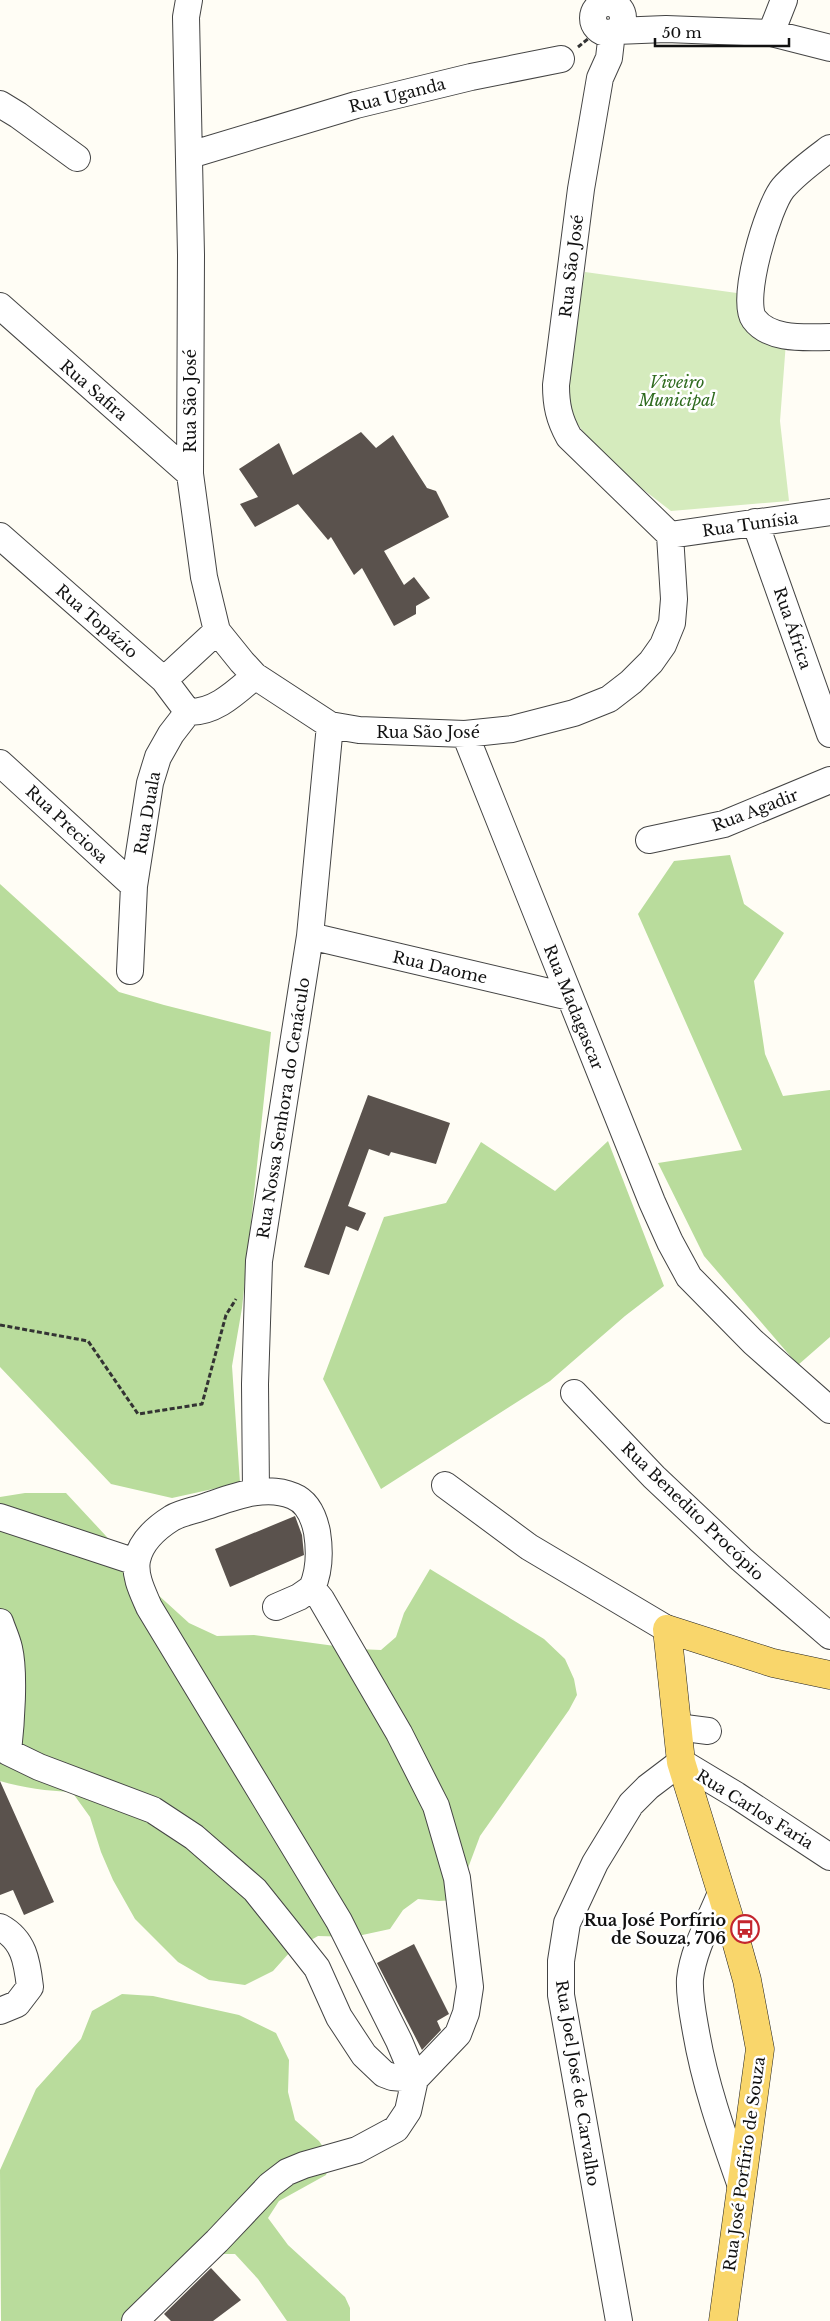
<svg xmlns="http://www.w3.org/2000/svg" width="830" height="2321" font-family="'Libre Baskerville',serif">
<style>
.green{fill:#d5ebbd}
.forest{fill:#b9dc9c}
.building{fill:#5a524d}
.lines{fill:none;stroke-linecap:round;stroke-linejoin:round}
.minor-casing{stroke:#444;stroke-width:28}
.major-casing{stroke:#222;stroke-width:29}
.path{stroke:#333;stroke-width:3;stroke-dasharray:5 2.5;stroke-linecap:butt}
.minor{stroke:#fff;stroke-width:26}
.major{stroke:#f9d66b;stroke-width:28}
.labels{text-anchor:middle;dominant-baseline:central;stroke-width:5;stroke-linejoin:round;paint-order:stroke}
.street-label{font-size:16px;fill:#111;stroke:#fff}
.park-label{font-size:16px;font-style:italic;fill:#2f6b1f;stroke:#fff}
.poi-label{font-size:16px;font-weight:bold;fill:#111;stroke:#fff;text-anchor:end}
</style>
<rect width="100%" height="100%" fill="#fffdf5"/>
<path class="green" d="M 585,272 L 744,294 L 786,342 L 780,421 L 789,501 L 671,511 L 605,460 L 566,409 L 569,358 Z"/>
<path class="forest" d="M 730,855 L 744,904 L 784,933 L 754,981 L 765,1054 L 783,1096 L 830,1090 L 830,1337 L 798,1365 L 704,1256 L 658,1163 L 742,1150 L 638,914 L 674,861 Z
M 0,884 L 119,992 L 164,1005 L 271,1032 L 242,1308 L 232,1366 L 240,1483 L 172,1498 L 111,1484 L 0,1367 Z
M 608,1141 L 664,1286 L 625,1316 L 550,1381 L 381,1489 L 323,1379 L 384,1217 L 446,1203 L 481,1142 L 555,1191 Z
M 25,1493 L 66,1493 L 106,1536 L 145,1583 L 189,1623 L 217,1636 L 254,1635 L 357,1649 L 381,1650 L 396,1637 L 404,1613 L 430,1569 L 544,1639 L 565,1659 L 574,1679 L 577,1695 L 569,1710 L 480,1836 L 456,1900 L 439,1901 L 418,1899 L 403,1910 L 390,1929 L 353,1937 L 318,1936 L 290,1952 L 273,1971 L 245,1985 L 209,1980 L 178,1962 L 135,1919 L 113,1880 L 101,1852 L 90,1817 L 72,1792 C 47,1791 24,1788 0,1781 L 0,1497 Z
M 122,1994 L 153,1996 L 239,2015 L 276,2033 L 289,2060 L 288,2092 L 295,2120 L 319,2141 L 331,2159 L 326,2175 L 279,2201 L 268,2218 L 288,2245 L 345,2297 L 350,2308 L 350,2321 L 287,2321 L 258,2279 L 235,2254 L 216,2254 L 125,2321 L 1,2321 L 0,2170 L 36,2089 L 81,2039 L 92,2011 Z"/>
<path class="building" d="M 361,432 L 376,448 L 393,435 L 427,488 L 436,491 L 449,517 L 384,551 L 404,585 L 414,577 L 430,598 L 416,606 L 416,614 L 394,626 L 362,568 L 354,575 L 331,537 L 328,540 L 298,504 L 255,527 L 240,504 L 258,497 L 239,469 L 279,443 L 293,475 Z
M 368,1095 L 450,1123 L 436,1164 L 391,1152 L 389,1156 L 369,1149 L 348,1206 L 366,1213 L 358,1231 L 346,1226 L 329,1275 L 304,1267 Z
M 295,1516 L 302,1535 L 304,1555 L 230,1587 L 215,1549 Z
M 0,1781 L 54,1902 L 24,1915 L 13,1890 L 0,1895 Z
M 414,1944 L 449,2014 L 437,2021 L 441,2030 L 422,2050 L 377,1963 Z
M 211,2268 L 241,2300 L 213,2321 L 171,2321 L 164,2314 Z"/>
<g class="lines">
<defs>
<path id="minor" d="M 189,0 L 186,17 L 191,255 L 190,474 L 204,577 L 217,631 L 242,662 L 255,676 L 330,725 L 359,730 L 465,734 L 512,729 L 574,713 L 609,699 L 631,682 L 651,662 L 663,645 L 672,623 L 674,599 L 670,535 L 569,437 C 559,419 556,405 556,385 L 581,189 L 600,78 L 609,58 L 612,32
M593 18a15 15 0 1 1 30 0a15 15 0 1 1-30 0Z
M 616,31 L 666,29 L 771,33 L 830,48
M 771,33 L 784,0
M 0,104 L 18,115 L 77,158
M 830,148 C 814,160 797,172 783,188 C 768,206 740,300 754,319 C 770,341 807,337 830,337
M 190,155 L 356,105 L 471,77 L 561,59
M 0,306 L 190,474
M 755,522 L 830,734
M 670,535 L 830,512
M 0,536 L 164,680 L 188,712
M 164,680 L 217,631
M 188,712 C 215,713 235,693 255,676
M 465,734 L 652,1202 L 670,1242 L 689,1277 L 753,1342 L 830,1410
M 0,763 L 134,886
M 649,840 L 724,824 L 830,780
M 310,936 L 570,997
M 130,971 L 134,886 L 150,783 L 158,757 L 171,734 L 188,712
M 574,1393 L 654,1477 L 741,1559 L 830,1636
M 445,1485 L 529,1547 L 667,1629
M 256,1492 L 255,1384 L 259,1261 L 310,936 L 330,725
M 0,1517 L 136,1562
M 276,1607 L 299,1597 L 312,1588
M 0,1622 C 3,1631 7,1639 9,1648 C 15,1673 11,1725 8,1752 L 39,1767 L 153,1810 L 194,1837 L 255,1890 L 283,1925 L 317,1968 L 339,2017 L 364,2055 L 384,2074 L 392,2077 L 415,2079
M 677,1727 L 708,1731
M 721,1893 C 710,1920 693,1950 690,1979 C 689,1996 693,2015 696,2032 C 705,2085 723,2135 741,2186
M 0,1927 C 24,1940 27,1961 30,1987 L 17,2004 L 0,2011
M 135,2321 L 217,2241 L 270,2185 L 287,2172 L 304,2165 L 357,2150 L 396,2129 L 408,2111 L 415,2079 L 399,2041 L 339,1921 L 149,1607 C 143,1593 134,1576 137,1560 C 141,1541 156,1528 172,1518 C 181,1513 192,1511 201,1508 C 229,1499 264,1483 293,1496 C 308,1502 314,1517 317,1532 C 320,1551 320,1570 312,1588 L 321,1599 L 399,1733 L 436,1806 L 457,1878 L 470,1987 L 466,2013 L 458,2034 L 415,2079
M 619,2321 L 561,1995 L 561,1961 L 567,1923 L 595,1863 L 631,1804 L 648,1787 L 681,1762 L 736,1795 L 830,1857"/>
<path id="major" d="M 723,2321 L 760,2049 L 747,1980 L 733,1930 L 681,1762 L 667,1629 L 773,1663 L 830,1675"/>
</defs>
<use href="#minor" class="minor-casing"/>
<use href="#major" class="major-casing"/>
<path class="path" d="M 578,47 L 589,38
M 0,1325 L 88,1341 L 138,1414 L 202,1404 L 226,1315 L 236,1299"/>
<use href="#minor" class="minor"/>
<use href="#major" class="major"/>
</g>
<defs>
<symbol id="bus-ring" viewBox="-11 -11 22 22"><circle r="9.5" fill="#fff" stroke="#c4262e" stroke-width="1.5"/><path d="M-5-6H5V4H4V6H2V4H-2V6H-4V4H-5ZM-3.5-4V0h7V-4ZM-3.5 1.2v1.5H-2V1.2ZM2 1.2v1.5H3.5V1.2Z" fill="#c4262e"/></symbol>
</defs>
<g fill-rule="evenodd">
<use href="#bus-ring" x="729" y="1913" width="32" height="32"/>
</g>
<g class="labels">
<g class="street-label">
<text transform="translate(397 95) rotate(-14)">Rua Uganda</text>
<text transform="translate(571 266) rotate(-83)">Rua São José</text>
<text transform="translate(94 390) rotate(41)">Rua Safira</text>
<text transform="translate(190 401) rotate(-90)">Rua São José</text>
<text transform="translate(750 524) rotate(-8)">Rua Tunísia</text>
<text transform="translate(97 621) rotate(41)">Rua Topázio</text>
<text transform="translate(793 628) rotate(71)">Rua África</text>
<text x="428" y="732">Rua São José</text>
<text transform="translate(755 810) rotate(-21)">Rua Agadir</text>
<text transform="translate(147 813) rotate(-80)">Rua Duala</text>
<text transform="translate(67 824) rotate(43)">Rua Preciosa</text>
<text transform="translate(440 967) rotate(13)">Rua Daome</text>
<text transform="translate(574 1007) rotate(68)">Rua Madagascar</text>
<text transform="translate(283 1108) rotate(-81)">Rua Nossa Senhora do Cenáculo</text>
<text transform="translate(693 1511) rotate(44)">Rua Benedito Procópio</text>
<text transform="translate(755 1809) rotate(32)">Rua Carlos Faria</text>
<text transform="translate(578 2083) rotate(81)">Rua Joel José de Carvalho</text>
<text transform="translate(744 2164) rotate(-82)">Rua José Porfírio de Souza</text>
</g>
<g class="park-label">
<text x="677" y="382">Viveiro<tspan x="677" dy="18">Municipal</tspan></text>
</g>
<g class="poi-label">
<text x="726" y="1920">Rua José Porfírio<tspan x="726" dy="18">de Souza, 706</tspan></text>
</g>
</g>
<path d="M655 38v8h134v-8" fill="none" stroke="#111111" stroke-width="2.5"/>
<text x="662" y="38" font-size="15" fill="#111111" stroke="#ffffff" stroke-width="4" paint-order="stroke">50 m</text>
</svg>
